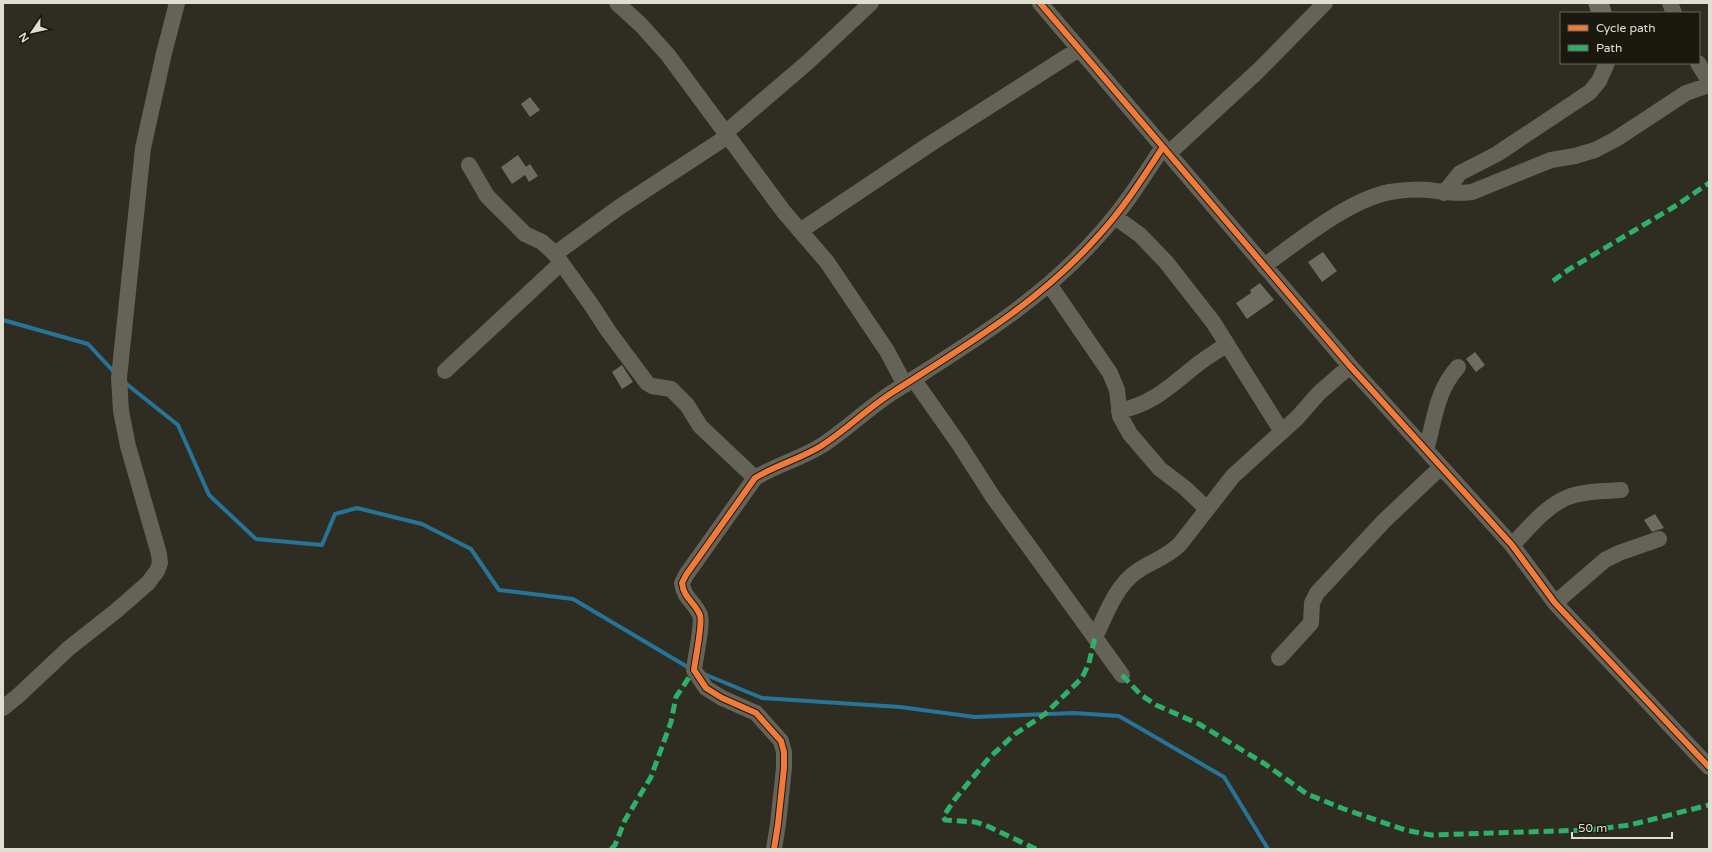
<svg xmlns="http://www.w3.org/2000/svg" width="1712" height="852" font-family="'Varela Round',sans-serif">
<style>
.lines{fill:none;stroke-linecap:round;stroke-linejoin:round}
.stream{stroke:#267598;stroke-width:4}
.building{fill:#6d6b62}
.minor{stroke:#656258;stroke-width:16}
.quiet{stroke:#2db169;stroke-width:5;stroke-dasharray:10 5;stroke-linecap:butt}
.cycleway-casing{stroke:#1a180f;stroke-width:8}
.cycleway{stroke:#f17a3a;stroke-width:6}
</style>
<rect width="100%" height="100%" fill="#2f2c22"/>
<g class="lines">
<path class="stream" d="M 3,320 L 88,344 L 115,373
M 124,382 L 178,425 L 209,495 L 256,539 L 322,545 L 335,514 L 357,508 L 422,524 L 471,549 L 499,590 L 573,599 L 691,669
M 704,674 L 762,698 L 900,707 L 975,717 L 1074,713 L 1119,716 L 1224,777 L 1268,849"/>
</g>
<path class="building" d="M 1588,3 L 1609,3 L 1612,13 L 1591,13 Z
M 530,97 L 540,110 L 530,117 L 521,104 Z
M 518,155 L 526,167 L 530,164 L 538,176 L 529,182 L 525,175 L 512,184 L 501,167 Z
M 1323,252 L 1337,271 L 1322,282 L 1308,262 Z
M 1260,283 L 1274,300 L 1247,319 L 1236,303 L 1251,293 L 1250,290 Z
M 1475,352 L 1485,365 L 1476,372 L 1466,359 Z
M 622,365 L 633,382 L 622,389 L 612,372 Z
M 1655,514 L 1664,528 L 1652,532 L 1644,520 Z"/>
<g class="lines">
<path class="minor" d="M 617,3 L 641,25 L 668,55 L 784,212 L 827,262 L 887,351 L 905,385
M 1040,3 L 1350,366 L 1512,545 L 1555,603 L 1709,767
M 1670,3 L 1674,13
M 1698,63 L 1709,81
M 725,133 L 808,62 L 871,3
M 1169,153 L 1258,71 L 1325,3
M 469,165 L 487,196 L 525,234 L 542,242 L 555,254 L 590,303 L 609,332 L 647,383 L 652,386 L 671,389 L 687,405 L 700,426 L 755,478
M 1444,193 L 1460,173 L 1497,154 L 1590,92 L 1599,81 L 1607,63
M 1115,217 L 1140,235 L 1166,262 L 1213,322 L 1282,432
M 800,231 L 930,144 L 1079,49
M 555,254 L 618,208 L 728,136
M 1264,266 C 1297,242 1350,199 1390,192 C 1402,190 1418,189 1429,190 C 1444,192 1457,194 1472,192 L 1551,160 L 1575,156 L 1595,150 L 1616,139 L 1686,93 L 1709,85
M 1049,284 L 1110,373 L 1117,390 L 1120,416 L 1130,434 L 1160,469 L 1185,488 L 1207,509
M 445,371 L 561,263
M 914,380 L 959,444 L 993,497 L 1122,675
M 1119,411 C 1154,404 1171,385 1198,364 C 1207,357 1217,351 1226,345
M 1426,450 C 1435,419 1436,391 1458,367
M 1512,545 C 1528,529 1545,507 1566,498 C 1582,491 1604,491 1621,490
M 1555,603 L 1605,560 L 1619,553 L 1659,539
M 1095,637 C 1106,615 1115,587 1136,572 C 1151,561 1165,559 1180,544 L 1233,476 L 1297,418 L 1319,393 L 1350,366
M 1279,658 L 1311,623 L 1312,603 L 1317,593 L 1384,521 L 1441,467
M 3,708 L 19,695 L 69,648 L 116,611 L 148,583 L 157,571 L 160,563 L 159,554 L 128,446 L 121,411 L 119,378 L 143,148 L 164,53 L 177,3
M 774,849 L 778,824 L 784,768 L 784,752 L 781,741 L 756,713 L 722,698 L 706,688 L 694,670 C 695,660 703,623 700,615 C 694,601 684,599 682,583 L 686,575 L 755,478 C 776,465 800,459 821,446 C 846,430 868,408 893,392 C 968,344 1040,302 1099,235 C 1124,208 1143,177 1163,147"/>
<path class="quiet" d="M 1553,281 L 1568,270 L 1677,205 L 1709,183
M 1122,675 L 1141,695 L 1156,705 L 1199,724 L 1265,764 L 1307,794 L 1344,809 L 1405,830 L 1431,835 L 1588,830 L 1630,825 L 1709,805
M 611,849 L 615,845 L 625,820 L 651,777 L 671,722 L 676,697 L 694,670
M 1036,849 L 985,825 L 975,822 L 945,820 L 943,817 L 955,799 L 989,758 L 1015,734 L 1045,714 L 1082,678 L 1089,663 L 1095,637"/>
<defs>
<path id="cycleway" d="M 1040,3 L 1350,366 L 1512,545 L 1555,603 L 1709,767
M 774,849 L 778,824 L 784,768 L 784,752 L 781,741 L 756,713 L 722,698 L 706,688 L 694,670 C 695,660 703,623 700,615 C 694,601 684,599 682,583 L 686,575 L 755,478 C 776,465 800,459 821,446 C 846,430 868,408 893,392 C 968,344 1040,302 1099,235 C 1124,208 1143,177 1163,147"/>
</defs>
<use href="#cycleway" class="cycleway-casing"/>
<use href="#cycleway" class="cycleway"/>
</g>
<rect width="1712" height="852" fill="none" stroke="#e0ddd1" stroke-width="8"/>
<rect x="1560" y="12" width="140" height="52" fill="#1a180f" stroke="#69675d"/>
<rect x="1568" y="25" width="20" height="6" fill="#f17a3a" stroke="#69675d"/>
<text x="1596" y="32" font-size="12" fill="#e0ddd1">Cycle path</text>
<rect x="1568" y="45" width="20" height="6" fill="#2db169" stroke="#69675d"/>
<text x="1596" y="52" font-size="12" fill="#e0ddd1">Path</text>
<g transform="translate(32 32) rotate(236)" stroke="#1a180f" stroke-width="3" paint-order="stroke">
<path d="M0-3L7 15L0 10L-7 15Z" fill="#e0ddd1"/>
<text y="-6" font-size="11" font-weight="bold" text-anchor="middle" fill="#e0ddd1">N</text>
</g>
<path d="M1572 832v6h100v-6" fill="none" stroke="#e0ddd1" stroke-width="2"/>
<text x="1578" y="832" font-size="12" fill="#e0ddd1" stroke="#1a180f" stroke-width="3" paint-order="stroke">50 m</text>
</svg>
